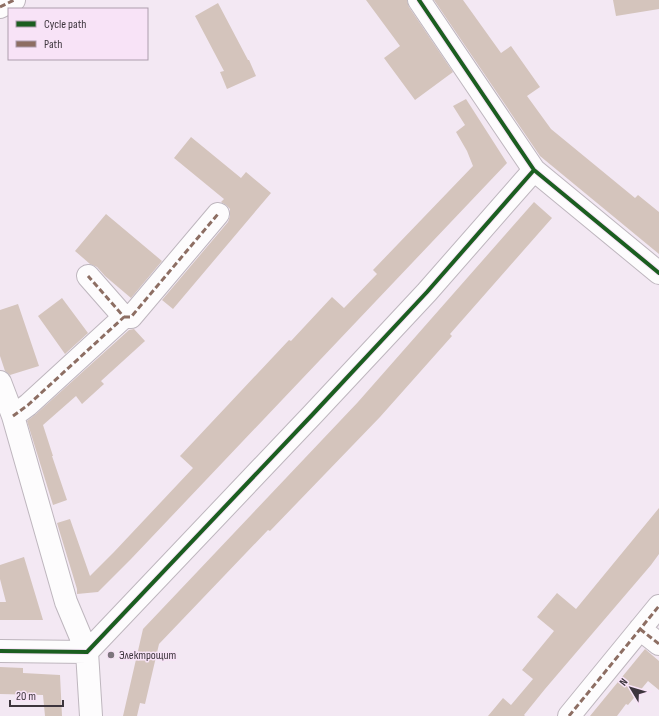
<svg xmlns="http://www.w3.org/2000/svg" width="659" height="716" font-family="'Sofia Sans Condensed',sans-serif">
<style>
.building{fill:#d4c4bc}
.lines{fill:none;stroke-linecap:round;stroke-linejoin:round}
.minor-casing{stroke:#beb6be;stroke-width:24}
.minor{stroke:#fdfcfd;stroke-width:22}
.quiet{stroke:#8d6e63;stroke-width:3;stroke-dasharray:6 3;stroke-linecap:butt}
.cycleway-casing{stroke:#f8e3f7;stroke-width:6}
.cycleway{stroke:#1b5e20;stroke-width:4}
.poi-dot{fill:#7d747d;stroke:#f8e3f7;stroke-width:1.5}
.labels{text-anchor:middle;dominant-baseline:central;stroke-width:3;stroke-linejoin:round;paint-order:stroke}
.poi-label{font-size:12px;fill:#3d353d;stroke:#f8e3f7;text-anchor:start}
</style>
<rect width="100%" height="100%" fill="#f3e8f3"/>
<path class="building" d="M 366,0 L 407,0 L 409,7 L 453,72 L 415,100 L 384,58 L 400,46 Z
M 434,0 L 463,0 L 501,53 L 511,46 L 540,87 L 527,96 L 551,129 L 635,198 L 638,195 L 659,212 L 659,254 L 540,156 Z
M 613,0 L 659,0 L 659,9 L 616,16 Z
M 218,3 L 248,60 L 249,60 L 256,76 L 227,89 L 220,72 L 224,71 L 195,16 Z
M 466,99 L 507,163 L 131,559 L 98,592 L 77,594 L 77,589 L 57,523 L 70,519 L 90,576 L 114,552 L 193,468 L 180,456 L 289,340 L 291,341 L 332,297 L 344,308 L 377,274 L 373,270 L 473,166 L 467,151 L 456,132 L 465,125 L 453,106 Z
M 191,137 L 241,178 L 246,172 L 271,193 L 173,309 L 162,300 L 228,222 L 230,216 L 230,209 L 226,205 L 221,202 L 224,199 L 174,158 Z
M 534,202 L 552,218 L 450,334 L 452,336 L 380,417 L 270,531 L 268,530 L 159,644 L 145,704 L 140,703 L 137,716 L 123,716 L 143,629 L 358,402 Z
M 106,214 L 162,261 L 131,298 L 105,276 L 97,267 L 90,264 L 75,251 Z
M 62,298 L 88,333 L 65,354 L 38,316 Z
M 18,304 L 39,366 L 10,375 L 5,371 L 0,356 L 0,310 Z
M 134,329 L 145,341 L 101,381 L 104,384 L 82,404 L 76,396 L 43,425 L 53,456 L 52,456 L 67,500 L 53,505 L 27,421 L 36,414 L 129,330 Z
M 659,508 L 659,554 L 651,565 L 545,689 L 524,715 L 525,716 L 488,716 L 503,698 L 511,705 L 533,679 L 522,670 L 554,631 L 537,617 L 557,593 L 576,609 Z
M 24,557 L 43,620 L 0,620 L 0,602 L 6,602 L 0,579 L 0,565 Z
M 645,649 L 659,661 L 659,690 L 648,681 L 628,705 L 626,704 L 617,716 L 590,716 Z
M 0,667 L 23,668 L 23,673 L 60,675 L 62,716 L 45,716 L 43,695 L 0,694 Z"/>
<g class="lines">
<defs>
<path id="minor" d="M 419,0 L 534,170 L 659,273
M 0,7 L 14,0
M 124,317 L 131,317 L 218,214
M 0,382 L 13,416 L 66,602 L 87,652 L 91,716
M 13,416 L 28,405 L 124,317 L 88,276
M 640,629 L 659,644
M 0,651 L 87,652 L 313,414 L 427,292 L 534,170
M 569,716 L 659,606"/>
</defs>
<use href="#minor" class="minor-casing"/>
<use href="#minor" class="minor"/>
<path class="quiet" d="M 0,7 L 14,0
M 124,317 L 131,317 L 218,214
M 13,416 L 28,405 L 124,317 L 88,276
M 640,629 L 659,644
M 569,716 L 659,606"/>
<defs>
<path id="cycleway" d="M 419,0 L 534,170 L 659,273
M 0,651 L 87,652 L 313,414 L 427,292 L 534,170"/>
</defs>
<use href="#cycleway" class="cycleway-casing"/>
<use href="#cycleway" class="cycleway"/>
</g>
<circle class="poi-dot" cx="111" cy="655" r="4"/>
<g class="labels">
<g class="poi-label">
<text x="119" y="655">Электрощит</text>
</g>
</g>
<rect x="8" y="8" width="140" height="52" fill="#f8e3f7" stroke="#ad9dad"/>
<rect x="16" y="21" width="20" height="6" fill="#1b5e20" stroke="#ad9dad"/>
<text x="44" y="28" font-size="12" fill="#3d353d">Cycle path</text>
<rect x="16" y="41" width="20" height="6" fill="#8d6e63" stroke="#ad9dad"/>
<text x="44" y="48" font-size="12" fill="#3d353d">Path</text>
<g transform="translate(631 688) rotate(308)" stroke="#f8e3f7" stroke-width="3" paint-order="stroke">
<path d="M0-3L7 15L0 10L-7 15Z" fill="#3d353d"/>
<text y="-6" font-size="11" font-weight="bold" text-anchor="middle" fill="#3d353d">N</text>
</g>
<path d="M10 700v6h53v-6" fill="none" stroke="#3d353d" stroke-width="2"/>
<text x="16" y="700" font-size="12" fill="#3d353d" stroke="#f8e3f7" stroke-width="3" paint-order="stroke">20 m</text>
</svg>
